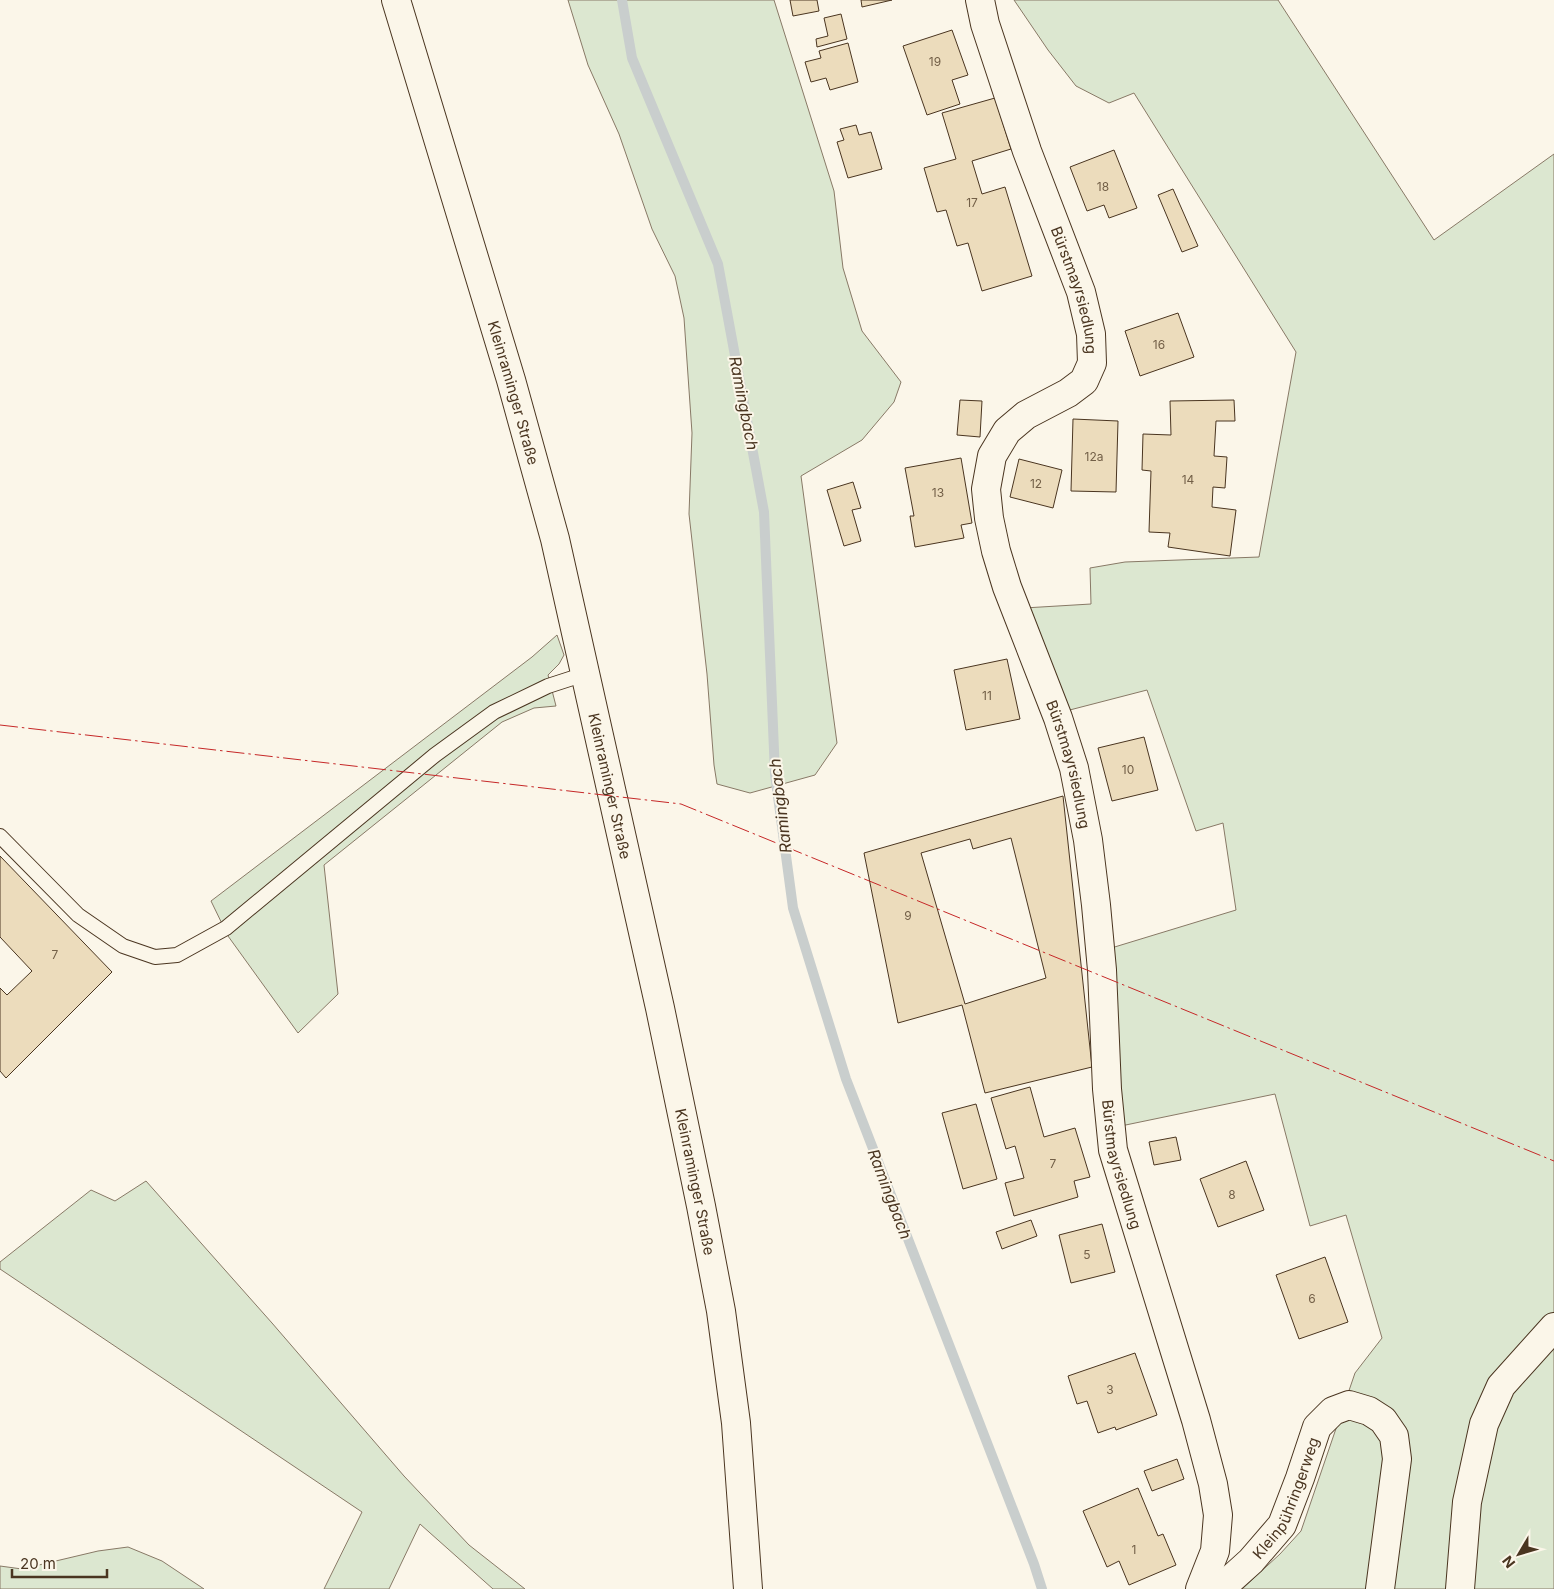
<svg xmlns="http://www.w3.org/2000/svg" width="1554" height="1589" font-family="Inter,sans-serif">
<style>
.green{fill:#dce7d0;stroke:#887966}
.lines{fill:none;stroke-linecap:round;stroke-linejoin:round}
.stream{stroke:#c9cecd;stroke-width:10}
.building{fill:#ecdcbc;stroke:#4a3520;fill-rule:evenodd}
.lane-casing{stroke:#4a3520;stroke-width:16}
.street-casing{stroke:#4a3520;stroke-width:30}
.secondary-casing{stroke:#4a3520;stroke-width:30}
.lane{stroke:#fbf6e9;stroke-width:14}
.street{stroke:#fbf6e9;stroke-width:28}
.secondary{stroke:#fbf6e9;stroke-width:28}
.power{stroke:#c62828;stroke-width:1;stroke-dasharray:18 4 2.5 4;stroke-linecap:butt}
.labels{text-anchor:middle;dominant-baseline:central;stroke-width:4;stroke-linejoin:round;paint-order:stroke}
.number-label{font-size:12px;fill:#725f47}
.street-label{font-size:15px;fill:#4a3520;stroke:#fbf6e9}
.water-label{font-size:16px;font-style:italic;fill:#4a3520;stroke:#fbf6e9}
</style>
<rect width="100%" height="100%" fill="#fbf6e9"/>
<path class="green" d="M 568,0 L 774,0 L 834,191 L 843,268 L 862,331 L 901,382 L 894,402 L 862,440 L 801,476 L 837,743 L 815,775 L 750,793 L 717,784 L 714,765 L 707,674 L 689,514 L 692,433 L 684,318 L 675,276 L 652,229 L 619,134 L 588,65 Z
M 1014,0 L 1278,0 L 1434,240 L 1554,154 L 1554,1589 L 1242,1589 L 1280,1554 L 1301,1531 L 1355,1373 L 1382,1338 L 1346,1215 L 1310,1226 L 1275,1094 L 1116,1127 L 1108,949 L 1236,910 L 1223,823 L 1196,831 L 1147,690 L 1062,712 L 1024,608 L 1091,604 L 1090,568 L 1125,562 L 1259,557 L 1296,352 L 1134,93 L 1109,103 L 1076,86 L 1048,50 Z
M 557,635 L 564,655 L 559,664 L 548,675 L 556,706 L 534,708 L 502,722 L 324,865 L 338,994 L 298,1033 L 228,936 L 211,901 L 532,657 Z
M 146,1181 L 272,1323 L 404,1476 L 469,1545 L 525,1589 L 493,1589 L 420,1524 L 389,1589 L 324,1589 L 362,1512 L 0,1269 L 0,1262 L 91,1190 L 115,1201 Z
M 128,1547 L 162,1561 L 204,1589 L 0,1589 L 0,1566 L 22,1569 L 98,1551 Z"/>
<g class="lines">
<path class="stream" d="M 622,0 L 632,58 L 718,264 L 764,512 L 775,774 L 793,908 L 846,1079 L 1034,1564 L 1042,1589"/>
</g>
<path class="building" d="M 790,0 L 817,0 L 819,11 L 793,16 Z
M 861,0 L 892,0 L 862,7 Z
M 841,14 L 847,39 L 817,47 L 816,39 L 828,36 L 824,18 Z
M 952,30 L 968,75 L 952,80 L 960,104 L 927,115 L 903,46 Z
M 848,43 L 858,82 L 830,90 L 826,78 L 811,82 L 805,62 L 821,58 L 819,51 Z
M 995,98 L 1011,149 L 972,161 L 982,194 L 1005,187 L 1032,276 L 982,291 L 968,243 L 957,246 L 946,210 L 937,212 L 924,168 L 956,159 L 942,113 Z
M 856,125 L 859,135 L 871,132 L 882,169 L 848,178 L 837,142 L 844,140 L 840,129 Z
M 1114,150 L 1137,208 L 1109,218 L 1104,205 L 1087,211 L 1070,167 Z
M 1173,189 L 1198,246 L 1182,252 L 1158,195 Z
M 1178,313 L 1194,357 L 1140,376 L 1125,331 Z
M 960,400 L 982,401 L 980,437 L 957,435 Z
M 1234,400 L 1235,421 L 1216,421 L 1214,456 L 1227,457 L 1225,488 L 1213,487 L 1212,507 L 1236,510 L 1230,556 L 1168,547 L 1170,533 L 1149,532 L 1151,471 L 1142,470 L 1143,434 L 1171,435 L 1170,401 Z
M 1073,419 L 1118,421 L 1116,492 L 1071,491 Z
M 961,458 L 972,523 L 961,525 L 964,538 L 915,547 L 910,516 L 914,516 L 905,468 Z
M 1019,459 L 1062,470 L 1053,508 L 1010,497 Z
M 853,482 L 861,508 L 852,510 L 861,541 L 844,546 L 827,490 Z
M 1007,659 L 1020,719 L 966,730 L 954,670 Z
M 1144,737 L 1158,790 L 1112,801 L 1098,748 Z
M 1063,796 L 1092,1067 L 985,1093 L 962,1005 L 898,1023 L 864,853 ZM 1011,838 L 1046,978 L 965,1004 L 921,853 L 970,839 L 973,849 Z
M 0,856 L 112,972 L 6,1078 L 0,1071 L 0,988 L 7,995 L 32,971 L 0,937 Z
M 1030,1087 L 1044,1137 L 1075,1128 L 1090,1177 L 1074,1181 L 1078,1197 L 1014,1216 L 1005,1183 L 1024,1178 L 1015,1146 L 1006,1149 L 991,1098 Z
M 976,1104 L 997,1179 L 963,1189 L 942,1113 Z
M 1176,1137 L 1181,1160 L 1154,1165 L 1149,1142 Z
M 1246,1161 L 1264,1210 L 1218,1227 L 1200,1179 Z
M 1031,1220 L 1037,1236 L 1002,1249 L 996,1232 Z
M 1102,1224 L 1115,1272 L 1071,1283 L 1059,1235 Z
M 1325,1257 L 1348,1322 L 1299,1339 L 1276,1275 Z
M 1135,1353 L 1157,1415 L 1116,1430 L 1115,1427 L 1098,1433 L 1087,1401 L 1077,1404 L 1068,1376 Z
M 1177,1459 L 1184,1479 L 1152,1491 L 1144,1471 Z
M 1138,1488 L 1158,1536 L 1163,1534 L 1176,1565 L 1129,1585 L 1119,1561 L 1107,1567 L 1083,1511 Z"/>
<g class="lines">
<defs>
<path id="lane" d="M 0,836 L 78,915 L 123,946 L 155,957 L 177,955 L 226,928 L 435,755 L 494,712 L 548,686 L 585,674"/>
<g id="street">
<path id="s1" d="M 980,0 L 985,24 L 1027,151 L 1081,292 L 1091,334 L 1092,363 L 1084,381 L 1068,393 L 1026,415 L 1007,431 L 992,456 L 986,489 L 989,518 L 996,551 L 1007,587 L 1058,718 L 1074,768 L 1088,840 L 1096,905 L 1102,970 L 1107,1089 L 1113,1150 L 1196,1420 L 1213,1484 L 1218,1515 L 1215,1551 L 1200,1589"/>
<path id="s2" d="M 1214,1589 L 1230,1580 L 1251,1561 L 1282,1525 L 1300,1478 L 1317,1427 L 1333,1411 L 1349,1405 L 1369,1411 L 1383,1420 L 1394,1436 L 1397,1459 L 1380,1589"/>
<path d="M 1460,1589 L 1467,1502 L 1484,1424 L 1501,1386 L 1554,1327"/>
</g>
<g id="secondary">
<path id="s3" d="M 396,0 L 511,380 L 555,539 L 660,1008 L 701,1206 L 721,1311 L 736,1423 L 748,1589"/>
</g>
</defs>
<use href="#lane" class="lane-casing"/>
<use href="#street" class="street-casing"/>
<use href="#secondary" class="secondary-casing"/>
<use href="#lane" class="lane"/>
<use href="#street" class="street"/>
<use href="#secondary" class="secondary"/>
<path class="power" d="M 0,725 L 681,804 L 1554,1161"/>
</g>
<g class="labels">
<g class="number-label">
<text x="935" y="61">19</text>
<text x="1103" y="186">18</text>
<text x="972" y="202">17</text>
<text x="1159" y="344">16</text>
<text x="1094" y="456">12a</text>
<text x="1188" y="479">14</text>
<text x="1036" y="483">12</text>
<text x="938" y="492">13</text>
<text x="987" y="695">11</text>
<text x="1128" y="769">10</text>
<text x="908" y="915">9</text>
<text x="55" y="954">7</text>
<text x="1053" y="1163">7</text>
<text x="1232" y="1194">8</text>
<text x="1087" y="1254">5</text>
<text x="1312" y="1298">6</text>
<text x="1110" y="1389">3</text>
<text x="1134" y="1549">1</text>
</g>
<g class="street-label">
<text stroke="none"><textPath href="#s1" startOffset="306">Bürstmayrsiedlung</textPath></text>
<text stroke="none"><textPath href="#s3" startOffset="410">Kleinraminger Straße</textPath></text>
<text stroke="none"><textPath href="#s1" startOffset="845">Bürstmayrsiedlung</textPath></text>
<text stroke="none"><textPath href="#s3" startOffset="815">Kleinraminger Straße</textPath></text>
<text stroke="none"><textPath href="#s1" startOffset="1250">Bürstmayrsiedlung</textPath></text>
<text stroke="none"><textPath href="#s3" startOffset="1220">Kleinraminger Straße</textPath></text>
<text stroke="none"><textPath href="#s2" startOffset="120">Kleinpühringerweg</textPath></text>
</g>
<g class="water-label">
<text transform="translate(744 403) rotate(79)">Ramingbach</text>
<text transform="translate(780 806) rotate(-97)">Ramingbach</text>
<text transform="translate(890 1194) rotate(69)">Ramingbach</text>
</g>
</g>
<g transform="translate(1519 1554) rotate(232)" stroke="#fbf6e9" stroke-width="4" paint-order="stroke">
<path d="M0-4L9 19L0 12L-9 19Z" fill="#4a3520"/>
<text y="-8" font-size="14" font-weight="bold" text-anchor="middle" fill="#4a3520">N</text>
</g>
<path d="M12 1569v8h95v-8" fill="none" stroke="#4a3520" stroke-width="2.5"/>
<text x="20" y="1569" font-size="15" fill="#4a3520" stroke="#fbf6e9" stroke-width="4" paint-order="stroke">20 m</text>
</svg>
